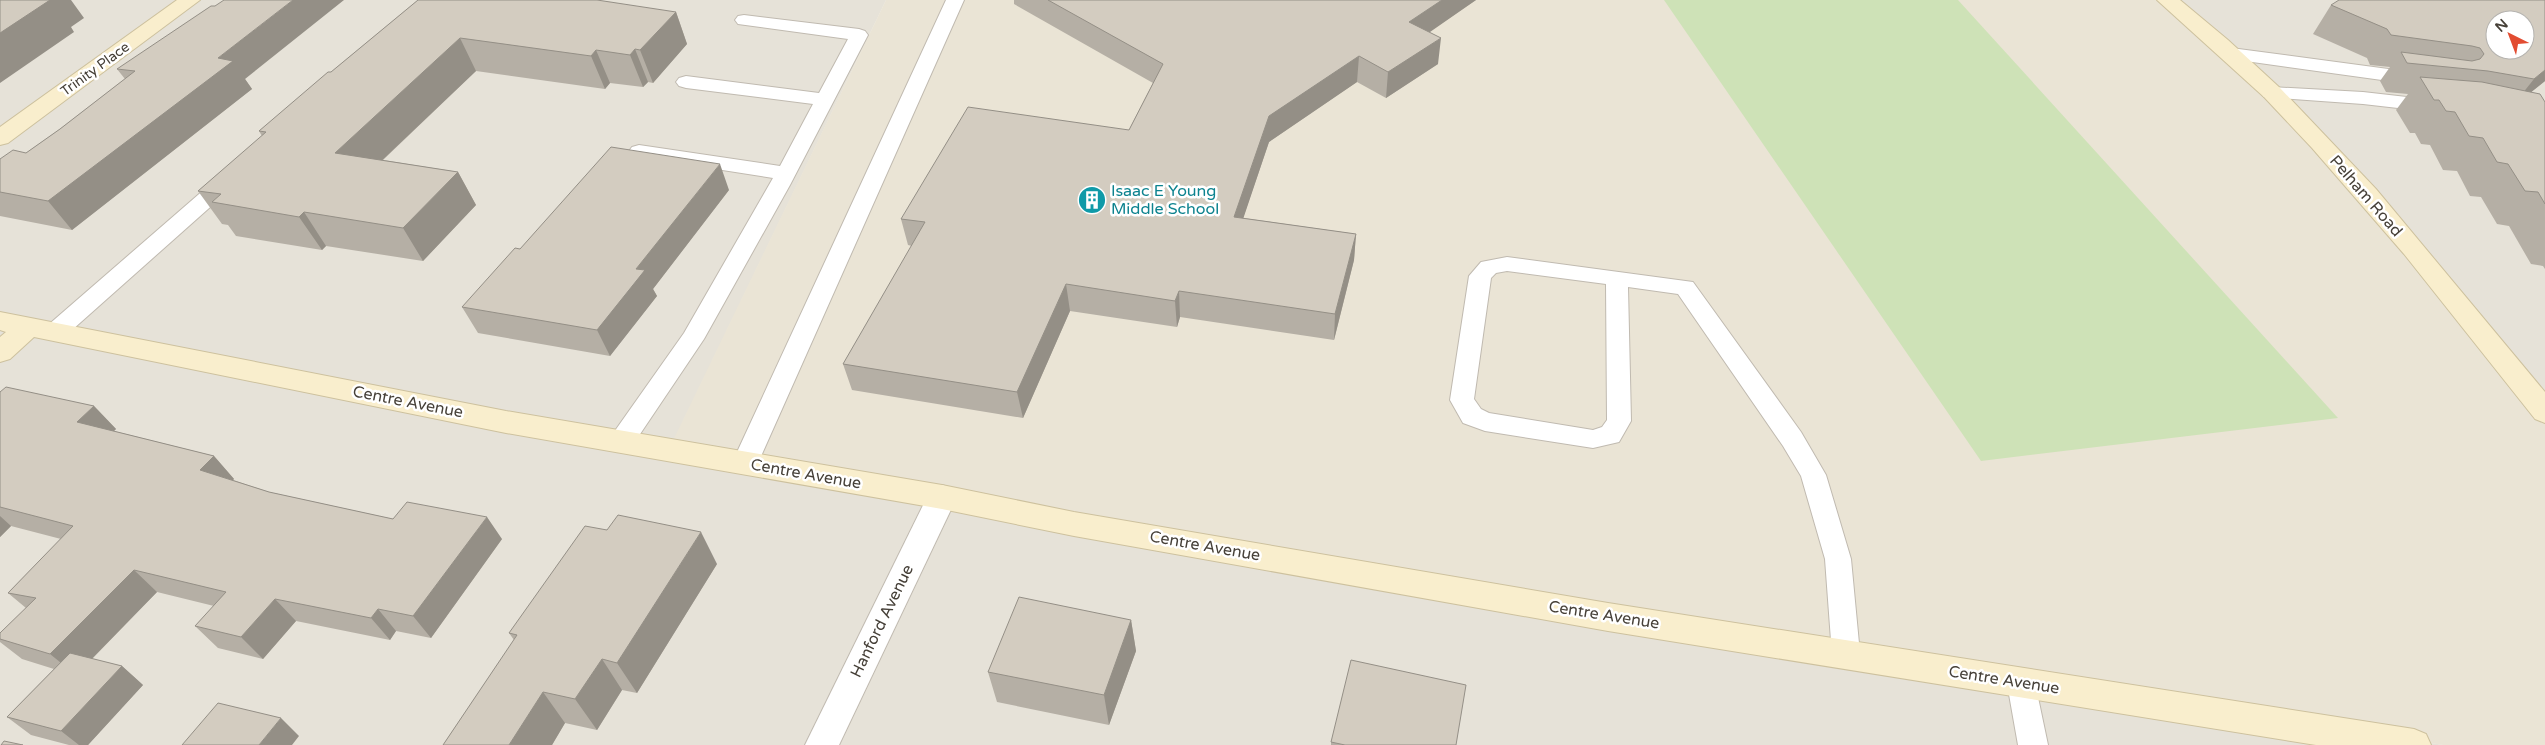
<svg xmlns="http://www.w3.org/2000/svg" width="2545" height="745" font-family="'Varela Round',sans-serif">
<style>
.residential{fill:#e6e2d8;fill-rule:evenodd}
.education{fill:#eae4d5}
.green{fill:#cee2b7}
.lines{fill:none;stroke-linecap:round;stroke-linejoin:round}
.lane-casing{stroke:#c0bab0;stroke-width:2}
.street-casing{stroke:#c0bab0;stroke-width:2}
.secondary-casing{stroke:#cdc19e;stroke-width:2}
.lane{fill:#fff;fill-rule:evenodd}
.street{fill:#fff;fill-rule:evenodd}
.secondary{fill:#f9eecd;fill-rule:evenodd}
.wall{fill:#b5afa5}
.shaded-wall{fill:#948f86}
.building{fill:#d3ccc0;stroke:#948f86;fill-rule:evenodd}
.labels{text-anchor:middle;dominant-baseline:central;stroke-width:5;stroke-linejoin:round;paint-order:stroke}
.far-street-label{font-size:14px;fill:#464038;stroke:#fff}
.culture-label{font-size:16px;fill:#0d838f;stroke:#fff;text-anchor:start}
.street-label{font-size:16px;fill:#464038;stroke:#fff}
</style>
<rect width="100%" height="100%" fill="#f3f0e9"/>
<path class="residential" d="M 0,0 L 886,0 L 668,453 L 2443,745 L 0,745 Z
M 2158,0 L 2545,0 L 2545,414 L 2248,77 ZM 2495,20 L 2525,20 L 2525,50 L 2495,50 Z"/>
<path class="education" d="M 886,0 L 2158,0 L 2248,77 L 2545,414 L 2545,745 L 2443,745 L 667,453 Z"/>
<path class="green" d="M 1664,0 L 1958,0 L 2338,418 L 1981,461 Z"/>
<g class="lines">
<defs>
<path id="lane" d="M 946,0 L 964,0 L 758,463 L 754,470 L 745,473 L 736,470 L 732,463 Z
M 744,15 L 859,29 L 865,31 L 868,35 L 790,185 L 704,339 L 630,449 L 621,452 L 612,449 L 609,442 L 612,435 L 684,333 L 773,178 L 639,157 L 632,155 L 629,151 L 632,147 L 639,145 L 780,166 L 813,104 L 686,88 L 679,86 L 676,82 L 679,78 L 686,76 L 819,93 L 848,39 L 738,24 L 735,20 L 738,16 Z
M 2231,48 L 2418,73 L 2425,75 L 2428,79 L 2425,83 L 2418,85 L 2224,58 L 2222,54 L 2224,50 Z
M 2271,87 L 2363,92 L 2433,100 L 2440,102 L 2443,106 L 2440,110 L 2433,112 L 2363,104 L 2264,97 L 2261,93 L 2264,89 Z
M 228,173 L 235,175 L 238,180 L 235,185 L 63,338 L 55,340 L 47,338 L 43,332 L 47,326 L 221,175 Z
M 1507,257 L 1693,282 L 1801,432 L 1826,475 L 1851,559 L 1860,654 L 1856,663 L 1846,666 L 1836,663 L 1832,654 L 1825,559 L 1801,476 L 1783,446 L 1678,294 L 1628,287 L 1631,421 L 1619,442 L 1593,448 L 1485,431 L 1463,423 L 1450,400 L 1469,276 L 1481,262 ZM 1507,271 L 1606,284 L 1607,420 L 1602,427 L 1593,430 L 1489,413 L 1481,409 L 1474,399 L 1491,278 L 1496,273 Z
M 2021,670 L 2031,674 L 2035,683 L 2048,745 L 2018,745 L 2007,683 L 2011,674 Z"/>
<path id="street" d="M 942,485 L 953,489 L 957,497 L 839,745 L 805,745 L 931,489 Z"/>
<path id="secondary" d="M 177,0 L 200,0 L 8,143 L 0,145 L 0,127 Z
M 2157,0 L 2180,0 L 2228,40 L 2280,88 L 2376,189 L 2545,392 L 2545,423 L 2535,419 L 2404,254 L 2312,148 L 2264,97 Z
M 0,312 L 506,411 L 942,485 L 1074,512 L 1608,603 L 2414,729 L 2426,734 L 2431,745 L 2316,745 L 1608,631 L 1074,536 L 942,509 L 506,433 L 34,337 L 10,359 L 0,362 L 0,337 L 6,332 L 0,330 Z"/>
</defs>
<use href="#lane" class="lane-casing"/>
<use href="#street" class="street-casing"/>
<use href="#secondary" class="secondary-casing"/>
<use href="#lane" class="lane"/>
<use href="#street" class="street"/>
<use href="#secondary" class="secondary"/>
</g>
<path class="wall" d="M 418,0 L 676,12 L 687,44 L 653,83 L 648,82 L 643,87 L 610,83 L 605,89 L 476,71 L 383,160 L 458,172 L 476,205 L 423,261 L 326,246 L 322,250 L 236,236 L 228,225 L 222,224 L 198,191 L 262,136 L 259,131 L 331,72 Z
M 1014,0 L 1476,0 L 1429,32 L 1438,64 L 1386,98 L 1357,82 L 1269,142 L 1243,218 L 1356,234 L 1354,260 L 1334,340 L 1180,317 L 1177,327 L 1070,311 L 1023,418 L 852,390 L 843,364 L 912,246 L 908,245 L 901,219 L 1129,130 L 1153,83 L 1014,4 Z
M 2545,0 L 2545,81 L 2531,92 L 2545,102 L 2545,269 L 2543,266 L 2531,264 L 2509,226 L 2497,224 L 2481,197 L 2470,196 L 2457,171 L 2443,170 L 2430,145 L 2421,144 L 2415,133 L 2410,133 L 2396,110 L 2408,94 L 2386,92 L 2380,81 L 2390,67 L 2370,65 L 2367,58 L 2313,34 L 2331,5 Z
M 117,69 L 245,79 L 252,89 L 72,230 L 0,216 L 0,159 L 26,153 L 60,129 L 125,79 Z
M 729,190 L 653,289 L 657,296 L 610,356 L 478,333 L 462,307 L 520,249 Z
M 0,392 L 94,406 L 116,429 L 114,431 L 214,456 L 234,479 L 233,480 L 269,492 L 393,519 L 502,539 L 431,638 L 396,631 L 390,640 L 296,621 L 263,659 L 218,648 L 195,626 L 214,606 L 157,592 L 92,659 L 122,666 L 143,685 L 88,745 L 69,745 L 31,735 L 7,717 L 54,669 L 22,659 L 0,642 L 0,633 L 26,608 L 8,593 L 61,539 L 11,526 L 0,537 Z
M 717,564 L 637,693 L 622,690 L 597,730 L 565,723 L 552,745 L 443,745 L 514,640 L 509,633 Z
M 1131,620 L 1136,651 L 1109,725 L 997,702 L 988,672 Z
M 1331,742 L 1456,745 L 1331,745 Z"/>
<path class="shaded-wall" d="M 35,0 L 71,0 L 84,18 L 71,27 L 74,32 L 0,83 L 0,33 Z
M 293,0 L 344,0 L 245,79 L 252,89 L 72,230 L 48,201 L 218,58 Z
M 1442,0 L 1476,0 L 1407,48 L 1409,22 Z
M 676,12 L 687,44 L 653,83 L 640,50 Z
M 460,38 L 476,71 L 355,186 L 335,153 Z
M 1441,38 L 1438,64 L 1386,98 L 1388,72 Z
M 635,49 L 648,82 L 643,87 L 630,55 Z
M 596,50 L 610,83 L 605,89 L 591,56 Z
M 1359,56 L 1357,82 L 1269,142 L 1235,243 L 1234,217 L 1269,116 Z
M 2545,70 L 2545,81 L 2510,109 L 2534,79 Z
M 720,164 L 729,190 L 653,289 L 657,296 L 610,356 L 597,330 L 636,269 Z
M 458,172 L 476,205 L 423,261 L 403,228 Z
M 304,212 L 326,246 L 322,250 L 299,217 Z
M 1356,234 L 1354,260 L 1334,340 L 1335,314 Z
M 1066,284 L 1070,311 L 1023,418 L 1017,392 Z
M 1179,291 L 1180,317 L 1177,327 L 1175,301 Z
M 94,406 L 116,429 L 99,445 L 77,422 Z
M 214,456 L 234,479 L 220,493 L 200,470 Z
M 0,516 L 11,526 L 0,537 Z
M 487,517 L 502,539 L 431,638 L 413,616 Z
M 701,532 L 717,564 L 637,693 L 617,663 Z
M 134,570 L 157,592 L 76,675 L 50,654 Z
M 275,599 L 296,621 L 263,659 L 241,637 Z
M 378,609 L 396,631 L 390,640 L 371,618 Z
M 1131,620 L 1136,651 L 1109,725 L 1104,695 Z
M 602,659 L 622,690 L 597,730 L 575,699 Z
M 122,666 L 143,685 L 88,745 L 79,745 L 61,731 Z
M 543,692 L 565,723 L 552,745 L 509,745 Z
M 281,718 L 299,736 L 292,745 L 259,745 Z"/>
<path class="building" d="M 0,0 L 50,0 L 0,33 Z
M 224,0 L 293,0 L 218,58 L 233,61 L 48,201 L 0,192 L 0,159 L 13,150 L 26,153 L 60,129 L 135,71 L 117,69 L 211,6 L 215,6 Z
M 418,0 L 597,0 L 676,12 L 640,50 L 635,49 L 630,55 L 596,50 L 591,56 L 460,38 L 335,153 L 458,172 L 403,228 L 304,212 L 299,217 L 212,202 L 221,194 L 198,191 L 266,132 L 259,131 L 328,72 L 331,72 Z
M 1048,0 L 1442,0 L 1409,22 L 1441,38 L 1388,72 L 1359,56 L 1269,116 L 1234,217 L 1356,234 L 1335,314 L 1179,291 L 1175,301 L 1066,284 L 1017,392 L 843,364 L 925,222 L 901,219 L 968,107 L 1129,130 L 1163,64 Z
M 2339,0 L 2545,0 L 2545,70 L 2534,79 L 2488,71 L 2407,63 L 2401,52 L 2472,61 L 2480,59 L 2484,54 L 2480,48 L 2472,46 L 2391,35 L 2387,29 L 2331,5 ZM 2495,20 L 2525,20 L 2525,50 L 2495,50 Z
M 2420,77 L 2482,82 L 2540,94 L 2545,102 L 2545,204 L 2538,192 L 2525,191 L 2508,164 L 2497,162 L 2483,138 L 2469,136 L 2455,112 L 2446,111 L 2439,100 L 2434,100 Z
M 611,147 L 720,164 L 636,269 L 645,270 L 597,330 L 462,307 L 515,248 L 520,249 Z
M 6,387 L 94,406 L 77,422 L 214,456 L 200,470 L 269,492 L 393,519 L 407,502 L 487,517 L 413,616 L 378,609 L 371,618 L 275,599 L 241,637 L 195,626 L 226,592 L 134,570 L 50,654 L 0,639 L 0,633 L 36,598 L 8,593 L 73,526 L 0,507 L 0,392 Z
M 618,515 L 701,532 L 617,663 L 602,659 L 575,699 L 543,692 L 509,745 L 443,745 L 517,635 L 509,633 L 585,526 L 607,530 Z
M 1019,597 L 1131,620 L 1104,695 L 988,672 Z
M 70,653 L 122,666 L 61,731 L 7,717 Z
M 1351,660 L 1466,685 L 1456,745 L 1345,745 L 1331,742 Z
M 218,703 L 281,718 L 259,745 L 182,745 Z
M 4,741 L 23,745 L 1,745 Z"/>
<defs>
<symbol id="building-disc" viewBox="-11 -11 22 22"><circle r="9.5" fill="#0f9aa8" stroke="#fff"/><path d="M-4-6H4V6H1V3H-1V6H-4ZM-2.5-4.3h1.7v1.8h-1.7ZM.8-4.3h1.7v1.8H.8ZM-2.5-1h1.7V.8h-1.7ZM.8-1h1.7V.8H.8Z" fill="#fff"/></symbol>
</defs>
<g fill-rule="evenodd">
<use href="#building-disc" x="1076" y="184" width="32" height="32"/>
</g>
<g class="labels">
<g class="far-street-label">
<text transform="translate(95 69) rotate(-36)">Trinity Place</text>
</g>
<g class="culture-label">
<text x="1111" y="191">Isaac E Young<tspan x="1111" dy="18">Middle School</tspan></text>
</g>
<g class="street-label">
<text transform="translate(2366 196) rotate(49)">Pelham Road</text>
<text transform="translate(408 402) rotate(11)">Centre Avenue</text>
<text transform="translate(806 474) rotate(10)">Centre Avenue</text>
<text transform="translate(1205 546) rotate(10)">Centre Avenue</text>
<text transform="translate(1604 615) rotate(9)">Centre Avenue</text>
<text transform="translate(882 621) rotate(-64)">Hanford Avenue</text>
<text transform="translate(2004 680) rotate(9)">Centre Avenue</text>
</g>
</g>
<g transform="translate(2510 35) rotate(318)"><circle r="24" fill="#ffffff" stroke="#b5b3af"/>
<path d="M0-4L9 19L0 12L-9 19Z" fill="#e24c31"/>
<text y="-8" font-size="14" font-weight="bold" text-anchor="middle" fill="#464038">N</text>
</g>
</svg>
